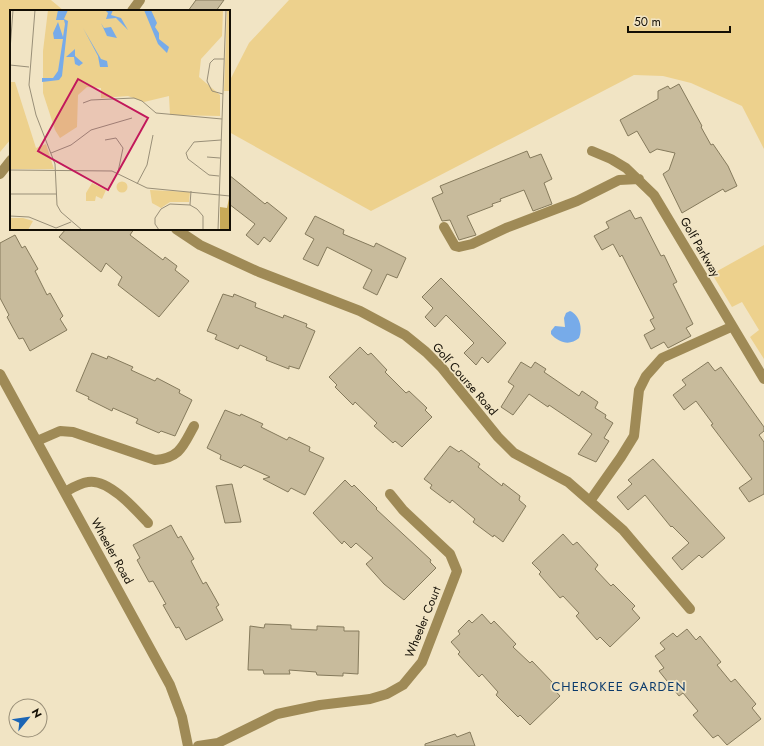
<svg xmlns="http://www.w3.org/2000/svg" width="764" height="746" font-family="Jost,sans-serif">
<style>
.green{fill:#edd18d}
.water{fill:#77abe9}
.building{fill:#c8bb9c;stroke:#857a5c}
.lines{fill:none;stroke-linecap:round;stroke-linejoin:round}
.minor{stroke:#9f8a56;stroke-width:10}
.labels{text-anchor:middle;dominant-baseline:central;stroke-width:3.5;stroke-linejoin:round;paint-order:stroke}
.street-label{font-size:12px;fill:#140f05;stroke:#f1e4c4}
.neighbourhood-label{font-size:13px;letter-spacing:1px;fill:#0a396b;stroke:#f1e4c4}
.inset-road{fill:none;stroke:#998f78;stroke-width:1}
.view{fill:#c2185b;fill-opacity:0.15;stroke:#c2185b;stroke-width:2}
.inset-edge{fill:none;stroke:#140f05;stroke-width:2}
</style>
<rect width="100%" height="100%" fill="#f1e4c4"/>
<path class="green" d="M 0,0 L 51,0 L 64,11 L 11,11 L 11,139 L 0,152 Z
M 289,0 L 764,0 L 764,149 L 742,106 L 691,83 L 663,76 L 634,75 L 371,211 L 229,132 L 229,82 L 249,43 Z
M 764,245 L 764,359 L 750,337 L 759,330 L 742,302 L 732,307 L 712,274 Z"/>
<path class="water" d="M 570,311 C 580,315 583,329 579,338 C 570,346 559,343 551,334 L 551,331 L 555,326 L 565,327 L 564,318 L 566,313 Z"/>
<path class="building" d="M 196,0 L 224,0 L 216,11 L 188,11 Z
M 679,84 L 702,126 L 701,127 L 711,145 L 713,144 L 728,166 L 737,186 L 725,192 L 723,189 L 682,213 L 663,174 L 669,170 L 675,153 L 657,149 L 650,153 L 637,131 L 628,136 L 620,120 L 658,99 L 658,91 L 668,86 L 670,89 Z
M 527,151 L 530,158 L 541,154 L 552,179 L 544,183 L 552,204 L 533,211 L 524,190 L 500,199 L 501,201 L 492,204 L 493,206 L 467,216 L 476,235 L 459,240 L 450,220 L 442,221 L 432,198 L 443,193 L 440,186 Z
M 229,175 L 265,204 L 267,202 L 287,218 L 270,242 L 264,237 L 258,245 L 246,235 L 255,224 L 229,204 Z
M 630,210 L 635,219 L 641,217 L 661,256 L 664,255 L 677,282 L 673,284 L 693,324 L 686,328 L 691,336 L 668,348 L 664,342 L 651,349 L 644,335 L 655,329 L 650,320 L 654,318 L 622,255 L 620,257 L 613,244 L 602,250 L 594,236 L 609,228 L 606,222 Z
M 315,216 L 344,230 L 343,234 L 374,247 L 376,243 L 406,258 L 397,278 L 387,274 L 377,295 L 363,288 L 372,270 L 327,247 L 318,266 L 303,259 L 314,239 L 305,234 Z
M 66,229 L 134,229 L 130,235 L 163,260 L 165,257 L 177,266 L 175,270 L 189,281 L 159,317 L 118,285 L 122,277 L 106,263 L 101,272 L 59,237 Z
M 15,235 L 22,248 L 25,246 L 38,269 L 35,271 L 47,295 L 50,293 L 63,316 L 60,319 L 67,330 L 30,351 L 23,338 L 19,339 L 7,317 L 9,315 L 0,298 L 0,243 Z
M 441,278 L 506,343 L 488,363 L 482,357 L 476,365 L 464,353 L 474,343 L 446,315 L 435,327 L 425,317 L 433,308 L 422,297 Z
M 223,294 L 233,297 L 234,294 L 256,303 L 255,307 L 283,318 L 284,315 L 307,324 L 306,327 L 315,331 L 299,369 L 289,366 L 289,369 L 266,360 L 267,357 L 240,345 L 238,349 L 215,339 L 217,335 L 207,331 Z
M 360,347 L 368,355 L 371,353 L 387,370 L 385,372 L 406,393 L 409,391 L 427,408 L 425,410 L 432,417 L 402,447 L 395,441 L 393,443 L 374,426 L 377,423 L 355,402 L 353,405 L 335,387 L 337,385 L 329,377 Z
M 92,353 L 107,359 L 108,356 L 133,367 L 131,370 L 155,381 L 157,378 L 180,390 L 179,393 L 192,400 L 175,436 L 161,431 L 159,433 L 136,423 L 138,419 L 113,408 L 112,411 L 88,399 L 89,397 L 76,391 Z
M 521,362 L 531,368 L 535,362 L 546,369 L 544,372 L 579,396 L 582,391 L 598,402 L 595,408 L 606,415 L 605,418 L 613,423 L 604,438 L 609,441 L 596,462 L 578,454 L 592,434 L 549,405 L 548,407 L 529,394 L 513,415 L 501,407 L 514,386 L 508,382 Z
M 708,362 L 715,371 L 721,367 L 764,427 L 764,431 L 759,435 L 764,442 L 764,494 L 749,502 L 739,488 L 752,479 L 711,425 L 713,424 L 696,401 L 684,410 L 673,395 L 686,385 L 682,380 Z
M 225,410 L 240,416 L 241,414 L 263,424 L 261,427 L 287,440 L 289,437 L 310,447 L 309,451 L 324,458 L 305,495 L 291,488 L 288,492 L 263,479 L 270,477 L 244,465 L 241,468 L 220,459 L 221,455 L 207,448 Z
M 450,446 L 459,452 L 461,450 L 480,464 L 478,467 L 502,486 L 503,483 L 520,496 L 519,500 L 526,506 L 503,542 L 494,535 L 493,537 L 473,522 L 475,519 L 452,500 L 450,503 L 430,488 L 432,485 L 424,479 Z
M 653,459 L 725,538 L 702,558 L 699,555 L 682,570 L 672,558 L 689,543 L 672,526 L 671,527 L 645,495 L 628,510 L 617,497 L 632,484 L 628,480 Z
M 345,480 L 352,487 L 354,485 L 377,508 L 376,509 L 431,560 L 430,562 L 436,568 L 404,600 L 384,584 L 366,564 L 373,558 L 356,543 L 351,548 L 344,541 L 342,544 L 313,513 Z
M 232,484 L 241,522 L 225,523 L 216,486 Z
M 171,525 L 178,538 L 181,536 L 194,559 L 191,561 L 203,584 L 206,582 L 219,605 L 216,607 L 223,620 L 186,640 L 179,627 L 176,628 L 163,605 L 166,604 L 153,581 L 149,582 L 137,560 L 140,558 L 133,545 Z
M 563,534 L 573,545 L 577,542 L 598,565 L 595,569 L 611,586 L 613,584 L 635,606 L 632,609 L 640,618 L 610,647 L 600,637 L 597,640 L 576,616 L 579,613 L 563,596 L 560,598 L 539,574 L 541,572 L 532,563 Z
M 482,614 L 491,624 L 494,621 L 516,644 L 513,647 L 530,663 L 532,661 L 553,683 L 551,686 L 560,696 L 530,725 L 520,715 L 518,717 L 496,695 L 498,692 L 482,674 L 479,677 L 458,654 L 460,652 L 451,642 L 460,634 L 458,631 L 469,620 L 472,623 Z
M 265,624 L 291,625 L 291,629 L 317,630 L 317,626 L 344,627 L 344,631 L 359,631 L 358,674 L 343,673 L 343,676 L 317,675 L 316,672 L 289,670 L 290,674 L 264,674 L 263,670 L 248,670 L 250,626 L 264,628 Z
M 687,629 L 696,640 L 700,636 L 721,662 L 717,665 L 731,682 L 735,679 L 756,704 L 752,708 L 761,719 L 727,745 L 718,735 L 713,738 L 693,715 L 698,711 L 683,693 L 679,696 L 659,671 L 664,668 L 655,656 L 665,649 L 660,643 L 673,633 L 677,637 Z
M 470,732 L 475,746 L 425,746 L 425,744 L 455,734 L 457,737 Z"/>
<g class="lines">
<path class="minor" d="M 132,11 L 140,0
M 592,151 L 611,159 L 626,168 L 654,195 L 764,379
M 0,174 L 11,160
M 444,227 L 455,246 L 459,247 L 472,244 L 506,228 L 577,201 L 619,180 L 639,179
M 176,229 L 200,245 L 259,272 L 360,311 L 405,335 L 426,352 L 442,368 L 498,437 L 514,453 L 568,482 L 623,530 L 690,609
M 0,374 L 170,685 L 182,717 L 188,746
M 37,441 L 60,431 L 73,432 L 155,460 C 180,458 183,446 194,426
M 65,492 C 72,488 80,483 88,482 C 108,478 136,510 148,523
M 590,501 L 621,457 L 634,436 L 639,390 L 646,376 L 662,358 L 731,327
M 198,746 L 218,743 L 277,714 L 320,705 L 370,699 L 387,694 L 403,685 L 422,662 L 457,571 L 450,554 L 403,510 L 390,494"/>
</g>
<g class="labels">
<g class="street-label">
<text transform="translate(700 247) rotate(60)">Golf Parkway</text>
<text transform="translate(465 379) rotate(49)">Golf Course Road</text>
<text transform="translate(112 551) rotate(61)">Wheeler Road</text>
<text transform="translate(423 622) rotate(-68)">Wheeler Court</text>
</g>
<g class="neighbourhood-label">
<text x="619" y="686">CHEROKEE GARDEN</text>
</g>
</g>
<g transform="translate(10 10)">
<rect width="220" height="220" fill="#f1e4c4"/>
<path d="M 38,0 L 213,0 L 212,26 L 191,49 L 189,67 L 210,85 L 210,106 L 160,105 L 159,86 L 134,92 L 118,86 L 91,88 L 91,78 L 77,77 L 68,85 L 67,117 L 50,128 L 45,120 L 33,83 L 33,41 ZM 217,0 L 220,0 L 220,81 L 214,81 ZM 0,72 L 5,72 L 26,138 L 36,134 L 44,159 L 0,159 ZM106.5 177a5.5 5.5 0 1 1 11 0a5.5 5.5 0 1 1-11 0ZM 82,173 L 96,180 L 92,189 L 86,186 L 85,191 L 76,191 L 76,183 ZM 140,180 L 180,182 L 179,192 L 160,192 L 151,198 L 142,193 ZM 0,208 L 13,208 L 23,211 L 18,220 L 0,220 Z" fill="#edd18d"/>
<path d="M 219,188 L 220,188 L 220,220 L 210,220 L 210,197 L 217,198 Z" fill="#c8a957"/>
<path d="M 48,0 L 58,0 L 54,9 L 58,11 L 52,66 L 49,70 L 32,72 L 32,68 L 43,68 L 48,61 L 53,29 L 44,29 L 43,23 L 48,12 L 53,27 L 55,14 L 54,10 L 46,10 ZM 95,0 L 103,0 L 101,5 L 111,8 L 118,20 L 106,8 L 96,9 L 98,3 ZM 134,0 L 141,0 L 147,13 L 145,17 L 149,23 L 149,29 L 159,37 L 157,43 L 148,34 ZM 91,13 L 94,18 L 101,17 L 107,28 L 97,26 ZM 73,18 L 91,49 L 97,51 L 98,57 L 90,57 L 88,46 ZM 65,39 L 65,46 L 73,53 L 69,56 L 65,54 L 64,47 L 56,47 Z" fill="#77abe9"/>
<path class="inset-road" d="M 25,0 L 19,75 L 26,105 L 45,154 L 47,195 L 51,202 L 72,220M 0,40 L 3,0M 0,55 L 19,57M 213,84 L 202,81 L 197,71 L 200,53 L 204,49 L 214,49M 73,93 L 81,90 L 124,88 L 132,91 L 146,103 L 212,109M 95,130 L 106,128 L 113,138 L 108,162M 41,143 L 61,135 L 81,120 L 122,108M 197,147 L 210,148M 0,160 L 102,161 L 137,178 L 220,186M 209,166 L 199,165 L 178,149 L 176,143 L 184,132 L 211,130M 127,174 L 137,155 L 143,125M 0,184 L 46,184M 180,195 L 181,181M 0,206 L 19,207 L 46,218 L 61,212M 149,220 L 145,214 L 145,208 L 151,199 L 160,194 L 180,195 L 187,199 L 193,206 L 193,220M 208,220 L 216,0"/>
<path class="view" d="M 68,69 L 138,108 L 98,180 L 28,141 Z"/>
<rect width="220" height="220" class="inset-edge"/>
</g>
<g transform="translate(28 718) rotate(61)"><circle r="19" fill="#f1e4c4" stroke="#998f78"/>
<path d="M0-3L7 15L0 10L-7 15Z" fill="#1b65b5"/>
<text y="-6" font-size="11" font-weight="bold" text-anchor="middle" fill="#140f05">N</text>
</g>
<path d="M628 26v6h102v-6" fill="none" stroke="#140f05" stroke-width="2"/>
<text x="634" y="26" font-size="12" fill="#140f05" stroke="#f1e4c4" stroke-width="3" paint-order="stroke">50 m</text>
</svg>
